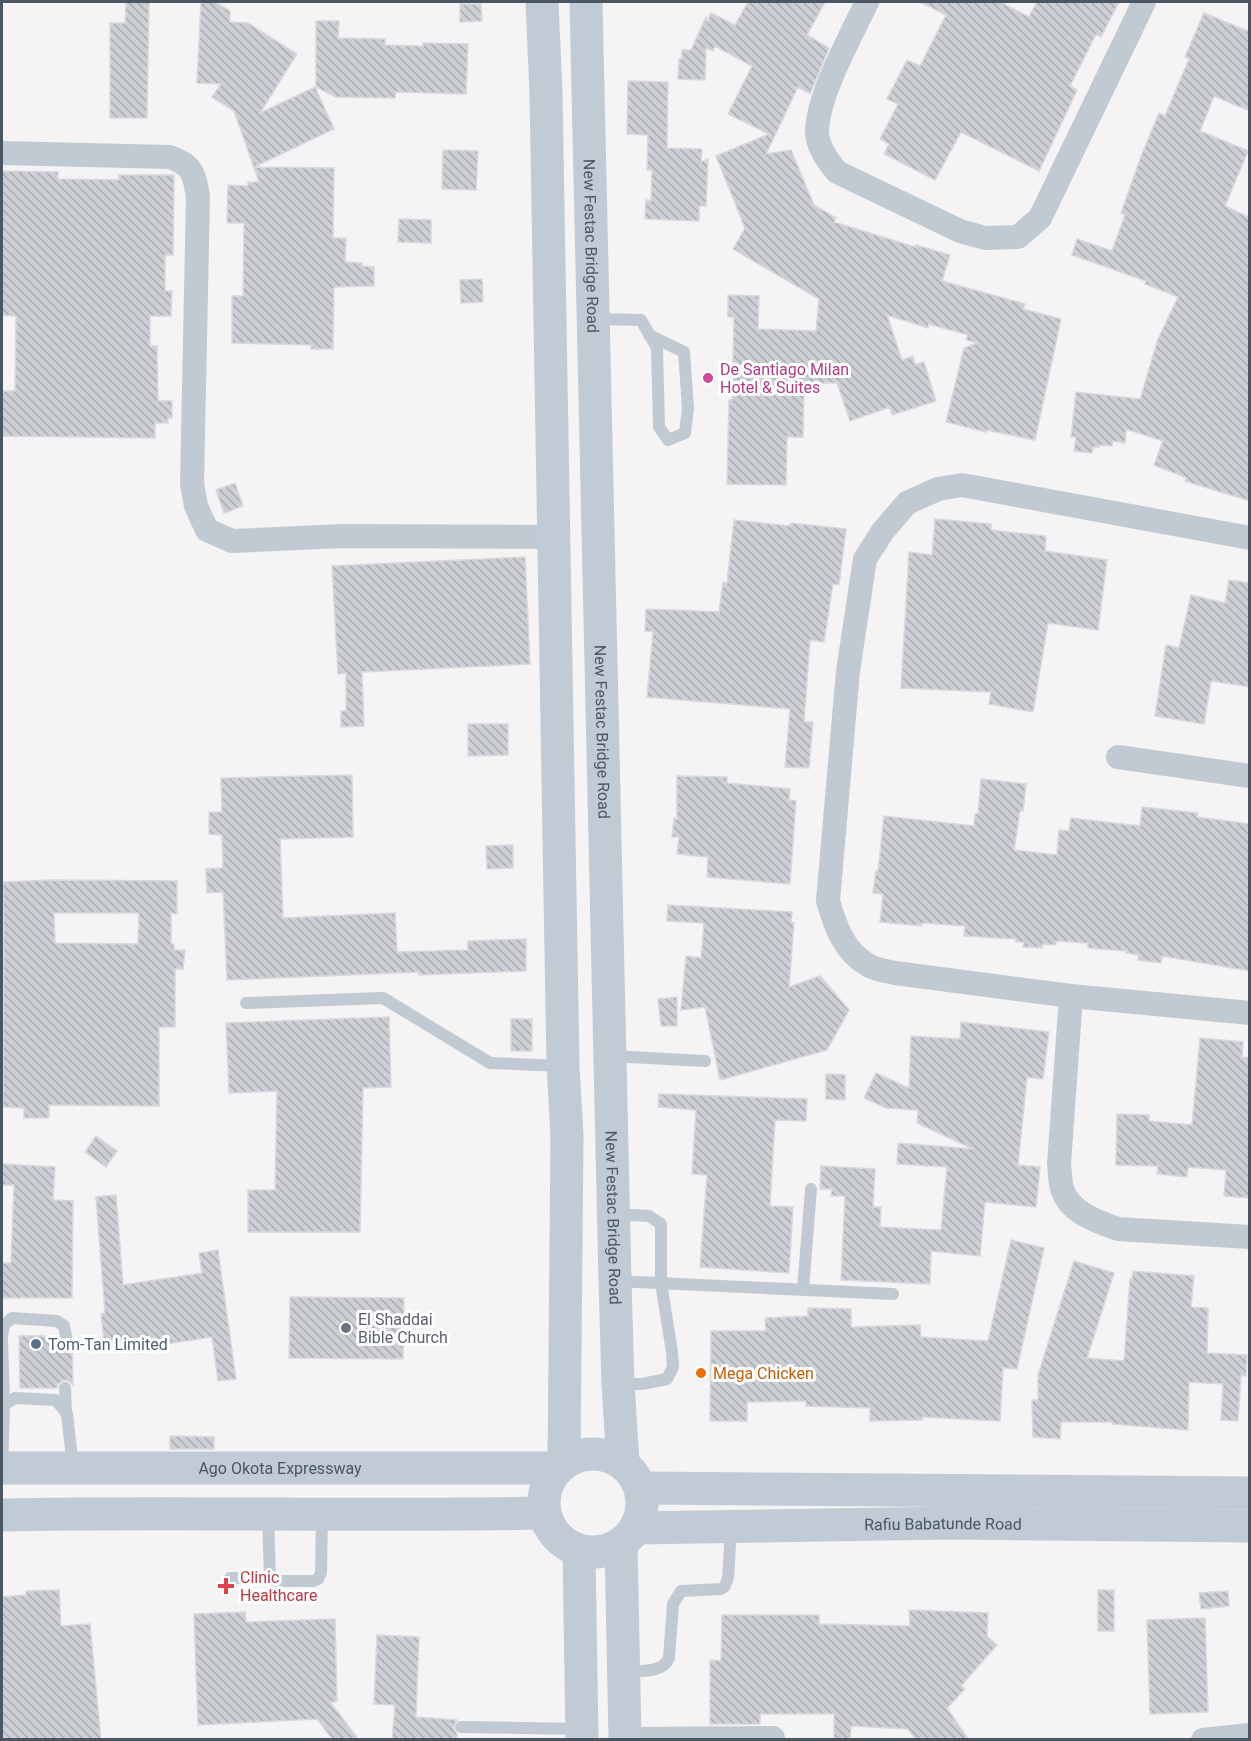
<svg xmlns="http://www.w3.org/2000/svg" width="1251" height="1741" font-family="Roboto,sans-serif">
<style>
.building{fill:url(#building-back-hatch);stroke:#d7d9de;stroke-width:1.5;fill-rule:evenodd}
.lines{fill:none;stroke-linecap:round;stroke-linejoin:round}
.lane{stroke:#c1cad2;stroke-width:12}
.street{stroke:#c1cad2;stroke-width:24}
.secondary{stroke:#c1cbd6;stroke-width:33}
.hotel-dot{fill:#d1479c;stroke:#fff;stroke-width:2}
.worship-dot{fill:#6b7280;stroke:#fff;stroke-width:2}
.service-dot{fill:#5c6f8a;stroke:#fff;stroke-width:2}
.food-dot{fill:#e8710a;stroke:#fff;stroke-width:2}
.health-dot{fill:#e0444e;stroke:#fff;stroke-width:2}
.labels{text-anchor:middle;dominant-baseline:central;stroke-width:6;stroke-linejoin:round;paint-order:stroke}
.street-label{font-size:16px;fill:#4a5661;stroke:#fff}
.hotel-label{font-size:16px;fill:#b23c85;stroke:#fff;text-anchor:start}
.worship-label{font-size:16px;fill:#5b616d;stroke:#fff;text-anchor:start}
.service-label{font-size:16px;fill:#4e5e75;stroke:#fff;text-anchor:start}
.food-label{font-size:16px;fill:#c56008;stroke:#fff;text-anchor:start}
.health-label{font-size:16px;fill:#be3a42;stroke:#fff;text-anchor:start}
</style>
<defs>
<pattern id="building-back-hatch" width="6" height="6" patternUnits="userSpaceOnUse" patternTransform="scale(1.5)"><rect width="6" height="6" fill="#cdcfd5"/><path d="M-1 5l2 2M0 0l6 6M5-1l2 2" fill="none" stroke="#a8abb0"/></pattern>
</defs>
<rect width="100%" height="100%" fill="#f5f3f3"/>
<path class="building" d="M 126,2 L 149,2 L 147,118 L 110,118 L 110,23 L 125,23 Z
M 201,2 L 215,2 L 230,11 L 230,22 L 248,23 L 297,54 L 260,113 L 315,87 L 334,129 L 254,167 L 334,168 L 333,238 L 346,238 L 345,262 L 362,263 L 362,266 L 374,267 L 374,286 L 334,287 L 333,349 L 311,349 L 311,345 L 232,343 L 232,296 L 243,296 L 244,223 L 227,223 L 228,185 L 248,186 L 248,182 L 259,182 L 234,111 L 212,97 L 221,84 L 197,83 Z
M 748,2 L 825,2 L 807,35 L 829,48 L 810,94 L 798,87 L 766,154 L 791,150 L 814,205 L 836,218 L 834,222 L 915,247 L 916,245 L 950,255 L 942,281 L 1025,304 L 1023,309 L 1061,319 L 1035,440 L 986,430 L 986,432 L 946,422 L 964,348 L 977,343 L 966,340 L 968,335 L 929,324 L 928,328 L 887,315 L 902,360 L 913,356 L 915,365 L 924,362 L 936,401 L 892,415 L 890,407 L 850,421 L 837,383 L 804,383 L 803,437 L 787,437 L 786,485 L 727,484 L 729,400 L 732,400 L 734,317 L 728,317 L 728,295 L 759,296 L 758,329 L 816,331 L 819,299 L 733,249 L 745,228 L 716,156 L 769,134 L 728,114 L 752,66 L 715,46 L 713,51 L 706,48 L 705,80 L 678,79 L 679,59 L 682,59 L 682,50 L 691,50 L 706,17 L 707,22 L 711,13 L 735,25 Z
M 920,2 L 1000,2 L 1029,17 L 1037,2 L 1119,2 L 1101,37 L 1096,34 L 1070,86 L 1077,90 L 1039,171 L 961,132 L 935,180 L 884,154 L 889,144 L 880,139 L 898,104 L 887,99 L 907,60 L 920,66 L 946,15 Z
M 460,4 L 481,4 L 482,21 L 460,22 Z
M 1204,13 L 1250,32 L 1250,111 L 1214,96 L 1200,131 L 1248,151 L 1225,206 L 1250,218 L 1250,501 L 1185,481 L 1187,478 L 1154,465 L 1163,441 L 1126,429 L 1125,443 L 1113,441 L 1112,446 L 1099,445 L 1099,447 L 1093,447 L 1092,453 L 1074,451 L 1076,437 L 1071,437 L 1076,392 L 1140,399 L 1158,339 L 1178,297 L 1145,284 L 1146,281 L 1072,255 L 1077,239 L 1112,251 L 1125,215 L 1121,213 L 1140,159 L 1159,113 L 1165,116 L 1189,59 L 1185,57 Z
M 316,21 L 339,21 L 338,38 L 385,39 L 385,45 L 423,46 L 423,43 L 468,44 L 466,94 L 396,92 L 395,98 L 336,97 L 316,87 Z
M 628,81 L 668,82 L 667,148 L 702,149 L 701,162 L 708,159 L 706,206 L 699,206 L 699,221 L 645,219 L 646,200 L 651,201 L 652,170 L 647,170 L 648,135 L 627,134 Z
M 443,150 L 478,151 L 476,190 L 442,189 Z
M 2,171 L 58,172 L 58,179 L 119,180 L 119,175 L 174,175 L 173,255 L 165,255 L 165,291 L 172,291 L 171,316 L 150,316 L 150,346 L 157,346 L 158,401 L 172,401 L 172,418 L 168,418 L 168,423 L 155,423 L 155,438 L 2,436 L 2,391 L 15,391 L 16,316 L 2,315 Z
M 399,219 L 431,220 L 431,243 L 398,242 Z
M 482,279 L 483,302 L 461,303 L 460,280 Z
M 235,483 L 243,506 L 224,513 L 216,490 Z
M 935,519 L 991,524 L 991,530 L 1046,536 L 1045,551 L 1107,560 L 1098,630 L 1048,623 L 1033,712 L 989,704 L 991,692 L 901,688 L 909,552 L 932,555 Z
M 734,520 L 790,526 L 791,523 L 846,529 L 839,585 L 833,584 L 824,642 L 810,640 L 804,722 L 813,722 L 809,768 L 785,767 L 790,709 L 647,697 L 653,632 L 645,631 L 646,609 L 719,612 L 723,582 L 727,583 Z
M 525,557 L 530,664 L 362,672 L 364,726 L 341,727 L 341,711 L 346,711 L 346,673 L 338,674 L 332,566 Z
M 1229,580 L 1250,583 L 1250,687 L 1211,681 L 1204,724 L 1155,716 L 1166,645 L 1179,648 L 1191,595 L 1225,603 Z
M 468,724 L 508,724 L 508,755 L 468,756 Z
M 352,775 L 353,837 L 280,839 L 283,918 L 395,913 L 397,952 L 468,950 L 468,941 L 526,939 L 526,971 L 419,975 L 419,972 L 227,980 L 223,892 L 207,893 L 206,869 L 222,868 L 223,865 L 222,835 L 209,834 L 209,812 L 222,812 L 221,778 Z
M 677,776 L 727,777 L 727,783 L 790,789 L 789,800 L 796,801 L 790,884 L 707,877 L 708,857 L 677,854 L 679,837 L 672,837 L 674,818 L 677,819 Z
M 981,779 L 1026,784 L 1023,811 L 1020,811 L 1014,850 L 1057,855 L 1059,830 L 1069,831 L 1071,818 L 1140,826 L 1142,807 L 1198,813 L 1197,817 L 1250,824 L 1250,971 L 1162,956 L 1161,963 L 1138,960 L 1139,955 L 1126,953 L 1127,951 L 1088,948 L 1088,943 L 1056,941 L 1056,945 L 1043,944 L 1042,948 L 1023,947 L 1024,942 L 1016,942 L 1016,939 L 964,936 L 965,926 L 922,923 L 922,926 L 880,922 L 883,894 L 873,893 L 876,871 L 878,871 L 884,816 L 974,826 L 975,814 L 978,814 Z
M 513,845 L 513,868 L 487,869 L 486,846 Z
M 53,880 L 177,881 L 177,914 L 171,913 L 171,944 L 174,944 L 174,950 L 185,950 L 183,969 L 175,969 L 175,1027 L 159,1027 L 159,1106 L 49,1105 L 49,1118 L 24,1118 L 24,1108 L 3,1107 L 4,927 L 3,882 ZM 54,913 L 139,913 L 138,944 L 55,943 Z
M 668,905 L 792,912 L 791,922 L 794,923 L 789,987 L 820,976 L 849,1010 L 827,1050 L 720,1080 L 705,1007 L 681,1010 L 686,956 L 701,958 L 704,923 L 667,921 Z
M 677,997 L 677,1026 L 661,1026 L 658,999 Z
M 389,1017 L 391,1087 L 363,1088 L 360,1232 L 248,1232 L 248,1190 L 275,1190 L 277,1091 L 229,1093 L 226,1023 Z
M 511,1019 L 532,1019 L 532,1051 L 511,1051 Z
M 961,1022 L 1049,1032 L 1043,1079 L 1027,1077 L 1018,1165 L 1040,1167 L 1036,1207 L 985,1202 L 980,1256 L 931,1251 L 930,1284 L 841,1280 L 845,1196 L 831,1196 L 832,1189 L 820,1189 L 821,1166 L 875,1169 L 873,1207 L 881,1207 L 880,1227 L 941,1230 L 947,1167 L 897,1164 L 898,1143 L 973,1149 L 917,1123 L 918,1110 L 886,1108 L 864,1098 L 876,1073 L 909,1088 L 911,1036 L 960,1039 Z
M 1200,1038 L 1243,1042 L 1242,1057 L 1250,1058 L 1250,1198 L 1224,1196 L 1226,1170 L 1188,1167 L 1187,1177 L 1157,1174 L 1158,1166 L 1116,1165 L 1117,1114 L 1149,1115 L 1149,1121 L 1192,1125 Z
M 826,1074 L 845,1075 L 845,1100 L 826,1099 Z
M 659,1094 L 807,1099 L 806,1121 L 775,1120 L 770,1206 L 793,1207 L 789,1273 L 700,1267 L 707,1175 L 692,1174 L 696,1110 L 658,1107 Z
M 96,1136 L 117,1151 L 106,1167 L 85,1152 Z
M 2,1164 L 55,1167 L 53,1200 L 73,1201 L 72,1298 L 2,1298 L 2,1263 L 11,1263 L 14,1185 L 2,1185 Z
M 116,1195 L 123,1285 L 202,1273 L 199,1253 L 218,1250 L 236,1379 L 218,1381 L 212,1337 L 126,1350 L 125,1340 L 104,1342 L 101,1314 L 105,1313 L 96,1197 Z
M 1011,1240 L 1044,1248 L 1017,1369 L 1003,1368 L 1000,1421 L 922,1417 L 922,1420 L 870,1421 L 870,1408 L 806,1406 L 806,1401 L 747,1402 L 747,1421 L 710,1421 L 711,1331 L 766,1331 L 765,1318 L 808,1316 L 808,1308 L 851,1309 L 851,1327 L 920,1325 L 921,1337 L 988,1341 Z
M 1074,1261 L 1114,1273 L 1087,1358 L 1124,1361 L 1130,1279 L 1132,1279 L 1133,1271 L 1194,1276 L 1191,1307 L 1208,1308 L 1207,1353 L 1247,1355 L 1246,1376 L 1241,1375 L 1238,1421 L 1221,1420 L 1223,1384 L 1189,1382 L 1188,1430 L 1112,1424 L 1112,1422 L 1061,1422 L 1060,1439 L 1033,1437 L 1032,1400 L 1038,1400 L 1038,1375 Z
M 290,1297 L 404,1298 L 403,1359 L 289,1358 Z
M 19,1336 L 57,1336 L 63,1344 L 68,1344 L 72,1341 L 73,1385 L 69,1381 L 64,1380 L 58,1384 L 57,1388 L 20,1388 Z
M 170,1436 L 214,1437 L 214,1449 L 170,1449 Z
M 59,1590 L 61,1626 L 90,1624 L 101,1740 L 2,1740 L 2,1597 L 26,1595 L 26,1591 Z
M 1098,1590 L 1114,1590 L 1114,1631 L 1098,1631 Z
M 1228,1591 L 1229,1606 L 1201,1609 L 1199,1593 Z
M 909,1610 L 988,1613 L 987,1636 L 997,1645 L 961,1686 L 965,1689 L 947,1708 L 969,1740 L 916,1740 L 908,1729 L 851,1726 L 850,1740 L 834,1740 L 834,1714 L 760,1714 L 760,1724 L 710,1724 L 710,1660 L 721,1661 L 722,1615 L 819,1615 L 819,1624 L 910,1626 Z
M 245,1612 L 246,1622 L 335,1619 L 337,1702 L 330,1702 L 359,1740 L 333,1740 L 317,1719 L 198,1725 L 194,1614 Z
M 1205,1618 L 1208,1712 L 1150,1714 L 1147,1620 Z
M 377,1635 L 419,1637 L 416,1717 L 457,1720 L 453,1727 L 457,1734 L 457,1740 L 392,1740 L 395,1705 L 374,1704 Z"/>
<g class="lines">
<path class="lane" d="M 594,319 L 641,320 L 657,348 L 659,427 L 668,440 L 685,433 L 688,408 L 684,352 L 649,335
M 246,1003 L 383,998 L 490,1063 L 563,1066
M 611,1056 L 705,1061
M 614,1214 L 649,1216 L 661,1224 L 661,1283 L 672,1352 L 673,1367 L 667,1379 L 642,1384 L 619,1384
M 615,1281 L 893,1294
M 803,1289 L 811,1189
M 2,1336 L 4,1325 L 12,1318 L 57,1321 L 64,1326 L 66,1336
M 2,1339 L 4,1405
M 65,1388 L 66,1413
M 2,1468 L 4,1405 L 15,1398 L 56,1400 L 67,1414 L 73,1467
M 268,1515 L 270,1578 L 273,1581 L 314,1581 L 318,1579 L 321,1573 L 322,1515
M 230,1578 L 270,1578
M 626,1671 C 641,1671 663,1673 669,1658 L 673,1604 L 681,1591 L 721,1589 L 725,1586 L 728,1578 L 731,1528
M 461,1727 L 580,1729"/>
<path class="street" d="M 867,2 C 851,36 818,94 817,131 C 817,147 828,161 837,172 L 960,231 L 985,238 L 1018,237 L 1040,218 L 1144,2
M 2,153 L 170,157 C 193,165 194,174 198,196 L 192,484 L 196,506 L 207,530 L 232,541 L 343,536 L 553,537
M 1250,538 L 962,485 L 938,489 L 907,503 L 883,531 L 865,559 L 848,671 L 828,901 C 835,925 844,952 868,965 C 875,970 887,971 895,973 L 1071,996 L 1250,1013
M 1118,757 L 1250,776
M 1071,996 L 1059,1164 C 1060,1172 1060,1181 1062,1188 C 1068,1212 1098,1222 1118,1229 L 1250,1237
M 625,1739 L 773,1738
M 1203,1740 L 1250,1735"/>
<g class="secondary">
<path d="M 542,2 L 546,93 L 563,1066 L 567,1136 L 564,1462"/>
<path id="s1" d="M 586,2 L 615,1281 L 618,1384 L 623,1463"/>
<circle cx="593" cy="1503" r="49"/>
<path id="s2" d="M 2,1468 L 557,1468"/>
<path d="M 640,1488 L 1250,1493"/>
<path d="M 2,1515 C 182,1511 363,1517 544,1513"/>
<path id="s3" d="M 635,1528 L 949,1523 L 1250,1526"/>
<path d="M 621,1544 L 625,1740"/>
<path d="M 579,1551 L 582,1740"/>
</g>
</g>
<circle class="hotel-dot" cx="708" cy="378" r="6"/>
<circle class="worship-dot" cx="346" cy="1328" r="6"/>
<circle class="service-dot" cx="36" cy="1344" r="6"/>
<circle class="food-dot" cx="701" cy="1373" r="6"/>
<path class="health-dot" d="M223 1577h6v6h6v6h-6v6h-6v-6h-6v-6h6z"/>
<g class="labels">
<g class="street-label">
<text stroke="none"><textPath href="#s1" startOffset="244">New Festac Bridge Road</textPath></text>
<text stroke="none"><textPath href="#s1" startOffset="730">New Festac Bridge Road</textPath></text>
<text stroke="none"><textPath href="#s1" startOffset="1216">New Festac Bridge Road</textPath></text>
<text stroke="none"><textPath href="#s2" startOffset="278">Ago Okota Expressway</textPath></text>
<text stroke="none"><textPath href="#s3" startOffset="308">Rafiu Babatunde Road</textPath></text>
</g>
<g class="hotel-label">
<text x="720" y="369">De Santiago Milan<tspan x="720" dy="18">Hotel &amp; Suites</tspan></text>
</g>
<g class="worship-label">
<text x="358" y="1319">El Shaddai<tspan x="358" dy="18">Bible Church</tspan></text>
</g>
<g class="service-label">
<text x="48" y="1344">Tom-Tan Limited</text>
</g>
<g class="food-label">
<text x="713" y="1373">Mega Chicken</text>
</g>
<g class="health-label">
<text x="240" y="1577">Clinic<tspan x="240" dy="18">Healthcare</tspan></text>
</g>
</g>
<rect width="1251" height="1741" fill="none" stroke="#4a5661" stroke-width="6"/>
</svg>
